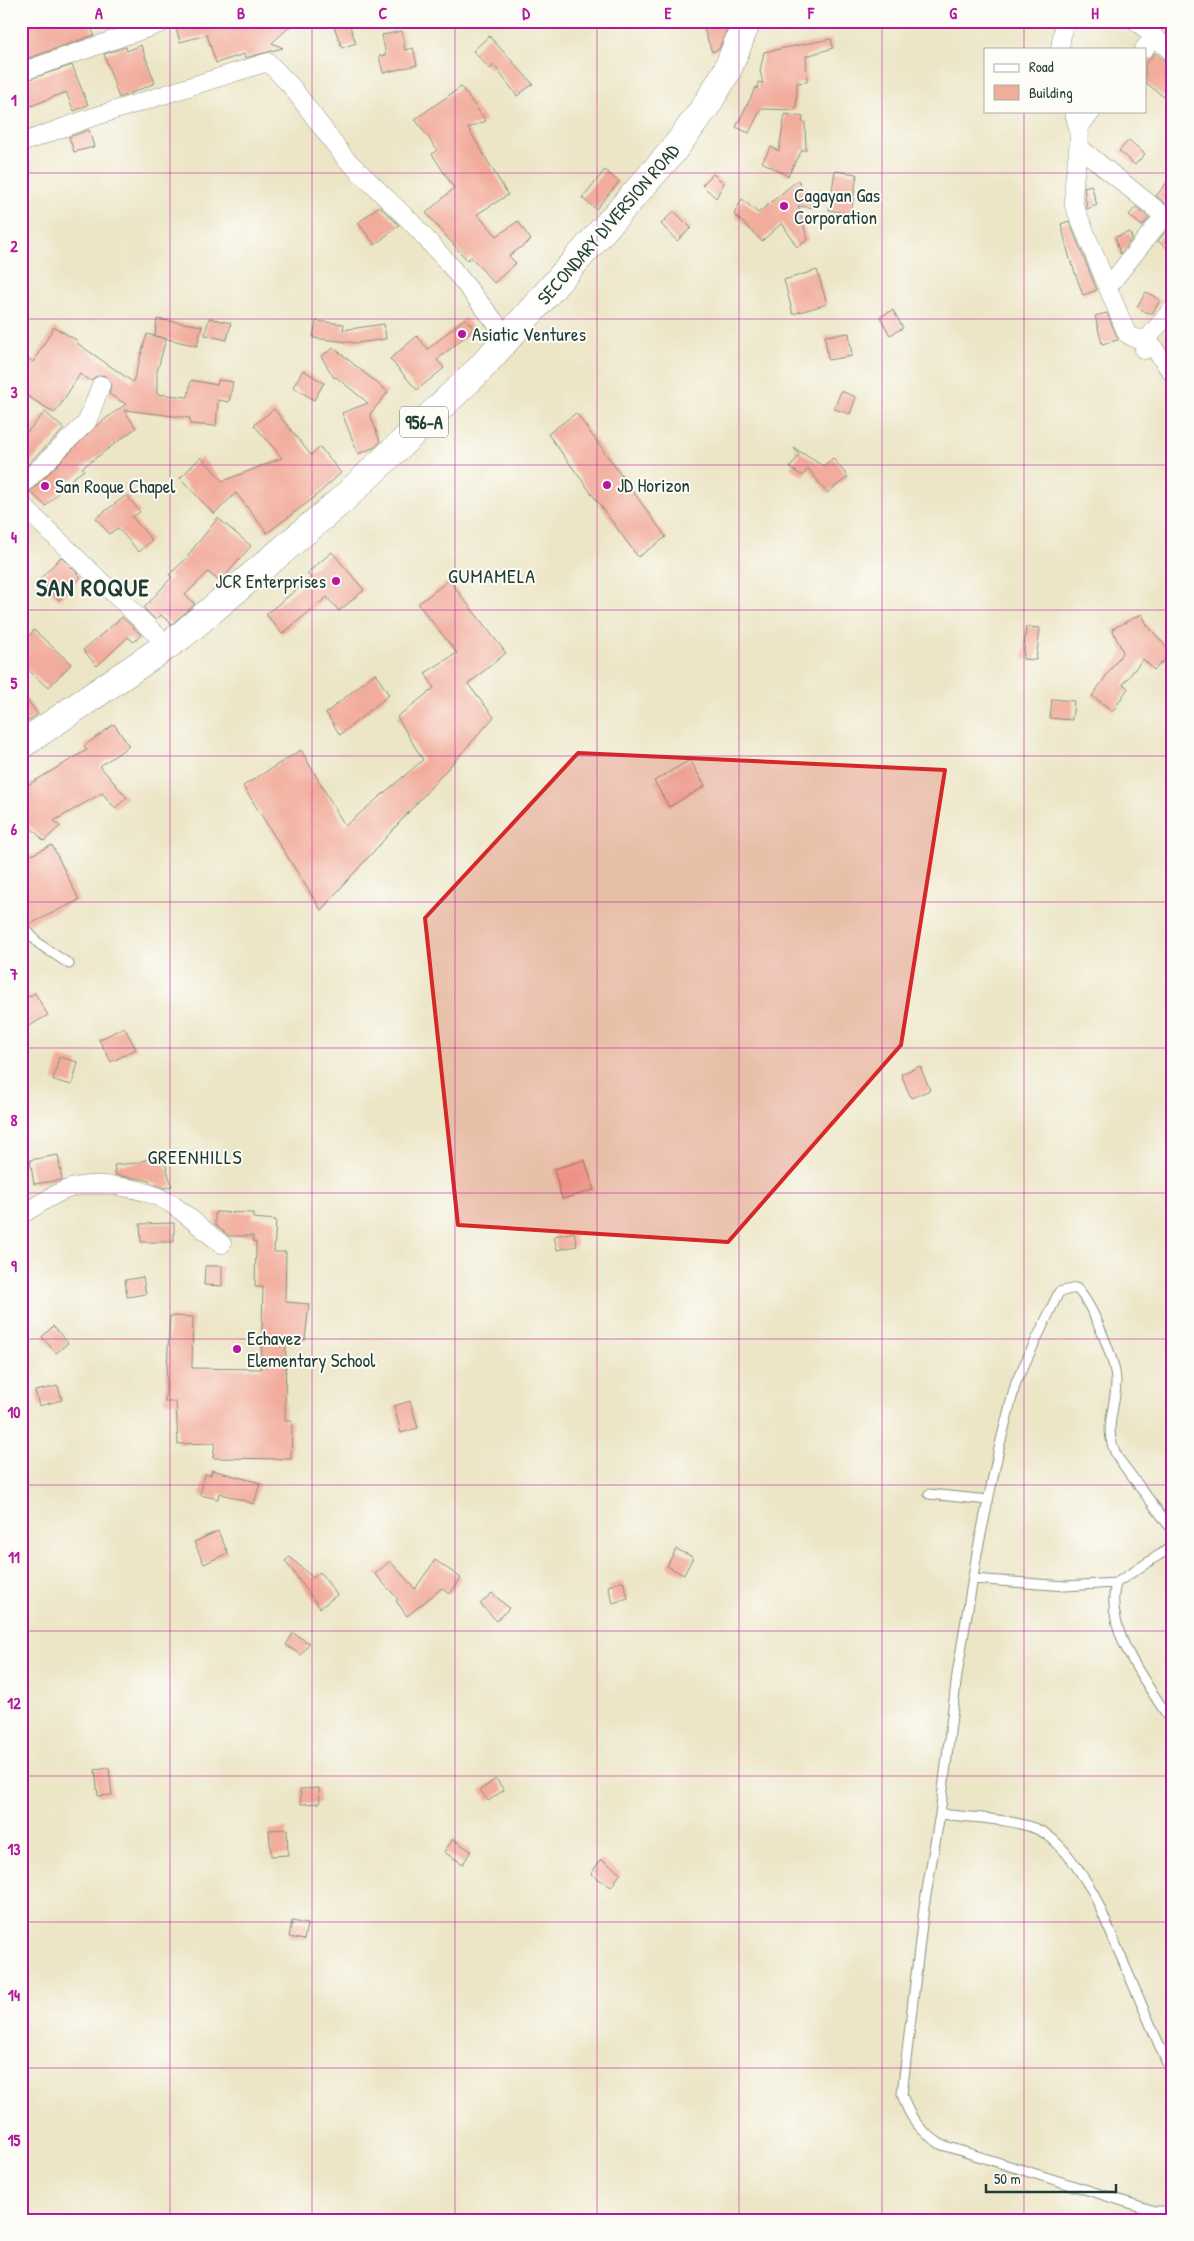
<svg xmlns="http://www.w3.org/2000/svg" width="1194" height="2241" font-family="'Patrick Hand',sans-serif">
<style>
.building{fill:#f2ac9b}
.lines{fill:none;stroke-linecap:round;stroke-linejoin:round}
.service-casing{stroke:#86917d;stroke-width:11}
.minor-casing{stroke:#86917d;stroke-width:19}
.primary-casing{stroke:#86917d;stroke-width:29}
.service{stroke:#fff;stroke-width:9}
.minor{stroke:#fff;stroke-width:18}
.primary{stroke:#fff;stroke-width:28}
.marked{fill:#d62828;fill-opacity:0.2;stroke:#d62828;stroke-width:4;stroke-linejoin:round}
.grid{fill:none;stroke:#b5179e;stroke-width:1;stroke-opacity:0.55}
.poi-dot{fill:#b5179e;stroke:#fdfcf7;stroke-width:2}
.labels{text-anchor:middle;dominant-baseline:central;stroke-width:4;stroke-linejoin:round;paint-order:stroke}
.shield{fill:#fdfcf7;stroke:#62766e;stroke-width:1}
.shield-label{font-size:18px;font-weight:bold;fill:#1f3d34}
.poi-label{font-size:19px;fill:#1f3d34;stroke:#fdfcf7;text-anchor:start}
.street-label{font-size:19px;fill:#1f3d34;stroke:#fdfcf7}
.neighbourhood-label{font-size:20px;letter-spacing:1px;fill:#1f3d34;stroke:#fdfcf7}
.district-label{font-size:24px;font-weight:bold;letter-spacing:1px;fill:#1f3d34;stroke:#fdfcf7}
.neatline{fill:none;stroke:#b5179e;stroke-width:2}
.grid-label{font-size:16px;text-anchor:middle;font-weight:bold;fill:#b5179e}
</style>
<rect width="100%" height="100%" fill="#fdfcf7"/>
<filter id="ink" filterUnits="userSpaceOnUse"><feTurbulence type="fractalNoise" baseFrequency=".02" numOctaves="2"/><feDisplacementMap in="SourceGraphic" scale="10" xChannelSelector="R" yChannelSelector="G"/><feConvolveMatrix kernelMatrix="1 2 1 2 8 2 1 2 1" color-interpolation-filters="sRGB"/></filter>
<filter id="wash" filterUnits="userSpaceOnUse"><feTurbulence type="fractalNoise" baseFrequency=".0096" numOctaves="4" result="noise"/><feDisplacementMap in="SourceGraphic" scale="20" xChannelSelector="R" yChannelSelector="G"/><feGaussianBlur stdDeviation="1.12" result="paint"/><feColorMatrix in="noise" values="0 0 0 0 0 0 0 0 0 0 0 0 0 0 0 0 0 1.4 0 .05"/><feComposite in="paint" operator="in"/></filter>
<g filter="url(#wash)">
<rect width="100%" height="100%" fill="#ece5c6"/>
<g id="blocks">
<path class="building" d="M 21,21 L 89,21 L 94,35 L 21,61 Z
M 174,21 L 296,21 L 272,43 L 283,48 L 245,58 L 244,54 L 216,63 L 207,35 L 180,42 Z
M 332,21 L 348,21 L 356,43 L 342,48 Z
M 701,21 L 730,21 L 719,49 L 712,52 Z
M 402,31 L 405,50 L 413,48 L 417,65 L 383,73 L 379,56 L 386,55 L 382,35 Z
M 489,36 L 533,84 L 517,96 L 494,65 L 490,69 L 473,51 Z
M 831,39 L 833,48 L 806,56 L 807,82 L 797,83 L 796,110 L 761,109 L 749,133 L 736,127 L 756,87 L 757,89 L 758,82 L 763,83 L 760,71 L 764,52 Z
M 141,45 L 155,83 L 119,98 L 104,54 L 126,47 L 127,51 Z
M 1155,53 L 1173,67 L 1173,104 L 1145,82 L 1145,64 Z
M 72,65 L 88,105 L 74,111 L 66,92 L 21,110 L 21,82 Z
M 461,87 L 486,121 L 468,128 L 508,195 L 477,214 L 497,236 L 518,221 L 531,240 L 509,256 L 516,263 L 494,283 L 471,257 L 467,260 L 426,213 L 454,188 L 432,154 L 437,150 L 415,119 Z
M 785,114 L 803,117 L 802,122 L 805,122 L 806,150 L 802,150 L 788,176 L 762,162 L 771,147 L 779,151 Z
M 89,130 L 94,147 L 74,152 L 69,137 Z
M 1129,140 L 1145,154 L 1135,165 L 1119,151 Z
M 605,170 L 619,182 L 596,209 L 582,198 Z
M 835,171 L 857,174 L 851,214 L 829,210 Z
M 713,174 L 724,183 L 716,198 L 702,185 Z
M 1173,175 L 1173,201 L 1169,206 L 1156,196 Z
M 798,180 L 816,208 L 798,206 L 808,240 L 797,247 L 782,223 L 762,241 L 734,214 L 742,199 L 758,213 Z
M 1091,185 L 1097,205 L 1087,209 L 1084,187 Z
M 379,206 L 399,225 L 375,245 L 358,223 Z
M 1136,207 L 1149,218 L 1142,226 L 1129,215 Z
M 674,211 L 691,228 L 677,241 L 661,224 Z
M 1069,221 L 1097,290 L 1083,295 L 1069,256 L 1061,224 Z
M 1166,231 L 1173,233 L 1173,253 L 1158,241 Z
M 1130,232 L 1132,239 L 1120,254 L 1115,237 Z
M 817,270 L 827,304 L 793,314 L 784,280 Z
M 1146,292 L 1160,300 L 1153,313 L 1148,313 L 1137,307 Z
M 893,310 L 903,328 L 890,335 L 880,317 Z
M 1107,313 L 1118,340 L 1102,344 L 1095,316 Z
M 209,318 L 231,323 L 227,340 L 205,335 Z
M 465,318 L 474,329 L 437,360 L 444,368 L 417,390 L 390,359 L 417,336 L 428,349 Z
M 157,319 L 202,326 L 197,346 L 155,336 Z
M 316,321 L 344,324 L 343,330 L 384,324 L 386,339 L 357,343 L 313,338 Z
M 54,327 L 78,341 L 77,343 L 133,382 L 147,334 L 166,339 L 157,372 L 157,394 L 188,397 L 191,380 L 217,385 L 218,380 L 233,382 L 229,402 L 218,400 L 216,426 L 190,424 L 190,418 L 124,410 L 136,428 L 82,468 L 84,470 L 69,481 L 46,506 L 30,492 L 97,425 L 126,404 L 109,394 L 111,383 L 104,375 L 95,377 L 91,381 L 80,374 L 55,413 L 21,392 L 21,353 L 33,362 Z
M 849,333 L 852,356 L 828,360 L 825,336 Z
M 334,348 L 388,392 L 370,414 L 380,442 L 375,447 L 358,454 L 342,413 L 368,403 L 336,377 L 334,378 L 321,356 Z
M 303,370 L 324,383 L 314,400 L 293,387 Z
M 841,391 L 856,397 L 850,414 L 834,409 Z
M 274,409 L 311,455 L 320,447 L 341,473 L 311,500 L 267,533 L 236,493 L 214,514 L 180,478 L 201,457 L 223,481 L 282,458 L 254,425 Z
M 45,412 L 64,429 L 21,471 L 21,439 Z
M 576,413 L 666,537 L 638,557 L 548,434 Z
M 794,448 L 823,466 L 833,458 L 848,477 L 827,493 L 808,468 L 803,476 L 790,468 L 799,455 Z
M 127,495 L 140,512 L 132,517 L 152,540 L 139,552 L 118,528 L 109,534 L 96,518 Z
M 218,518 L 251,546 L 220,582 L 208,572 L 185,595 L 195,604 L 172,624 L 161,615 L 156,620 L 144,608 L 172,577 L 169,575 L 189,556 L 188,555 Z
M 332,552 L 364,590 L 339,611 L 327,597 L 282,634 L 266,614 L 300,587 L 302,588 L 311,578 L 307,573 Z
M 61,557 L 81,577 L 59,600 L 39,580 Z
M 449,580 L 506,653 L 468,684 L 494,717 L 321,910 L 243,786 L 301,750 L 345,826 L 423,760 L 397,717 L 434,688 L 425,673 L 457,653 L 418,604 Z
M 1142,614 L 1147,625 L 1172,653 L 1154,670 L 1143,659 L 1123,684 L 1128,688 L 1113,711 L 1092,696 L 1123,652 L 1112,629 Z
M 122,617 L 141,635 L 134,642 L 128,637 L 97,666 L 83,650 Z
M 1026,627 L 1040,628 L 1036,660 L 1023,659 Z
M 34,630 L 71,664 L 48,688 L 21,663 L 21,644 Z
M 375,673 L 389,695 L 340,735 L 326,713 Z
M 21,692 L 38,714 L 21,726 Z
M 1052,699 L 1074,701 L 1072,720 L 1050,718 Z
M 114,724 L 129,746 L 100,766 L 127,798 L 115,808 L 102,793 L 54,821 L 60,826 L 44,841 L 21,817 L 21,789 L 87,750 L 84,746 Z
M 690,760 L 705,786 L 669,807 L 654,781 Z
M 52,845 L 79,900 L 30,924 L 21,918 L 21,860 Z
M 35,993 L 48,1015 L 21,1031 L 21,1001 Z
M 124,1027 L 136,1049 L 111,1062 L 99,1040 Z
M 59,1057 L 78,1062 L 72,1085 L 53,1080 Z
M 920,1066 L 930,1090 L 911,1098 L 901,1074 Z
M 162,1154 L 172,1186 L 164,1188 L 146,1180 L 116,1175 L 114,1165 L 136,1163 Z
M 58,1155 L 62,1180 L 34,1184 L 30,1160 Z
M 585,1160 L 594,1190 L 562,1199 L 554,1169 Z
M 215,1212 L 253,1213 L 253,1218 L 276,1220 L 274,1252 L 286,1252 L 285,1299 L 287,1302 L 309,1304 L 305,1340 L 286,1338 L 285,1421 L 292,1421 L 291,1459 L 213,1458 L 215,1443 L 178,1444 L 176,1402 L 165,1402 L 170,1316 L 193,1317 L 192,1368 L 261,1369 L 263,1287 L 255,1287 L 256,1242 L 253,1241 L 253,1236 L 229,1236 L 215,1225 Z
M 174,1223 L 174,1242 L 141,1242 L 140,1224 Z
M 574,1232 L 577,1246 L 557,1250 L 554,1236 Z
M 205,1266 L 222,1266 L 222,1286 L 204,1285 Z
M 143,1277 L 146,1294 L 127,1297 L 125,1280 Z
M 53,1326 L 68,1343 L 56,1353 L 42,1337 Z
M 58,1386 L 62,1400 L 39,1406 L 35,1391 Z
M 410,1401 L 418,1428 L 401,1433 L 394,1406 Z
M 212,1470 L 260,1483 L 254,1504 L 219,1493 L 218,1499 L 200,1495 L 205,1474 L 211,1475 Z
M 218,1531 L 228,1553 L 204,1564 L 194,1542 Z
M 676,1549 L 693,1557 L 684,1575 L 667,1566 Z
M 290,1557 L 313,1578 L 320,1572 L 337,1595 L 320,1608 L 285,1561 Z
M 435,1560 L 461,1578 L 450,1594 L 442,1588 L 407,1616 L 396,1601 L 398,1599 L 375,1574 L 390,1561 L 415,1589 Z
M 623,1581 L 628,1598 L 613,1603 L 608,1586 Z
M 492,1593 L 509,1608 L 497,1621 L 480,1604 Z
M 293,1633 L 309,1643 L 301,1655 L 286,1645 Z
M 109,1768 L 112,1795 L 98,1796 L 95,1770 Z
M 496,1779 L 504,1790 L 488,1801 L 480,1790 Z
M 319,1788 L 320,1803 L 301,1804 L 300,1789 Z
M 287,1829 L 288,1855 L 271,1856 L 269,1830 Z
M 453,1839 L 471,1851 L 463,1864 L 444,1852 Z
M 601,1859 L 621,1873 L 611,1887 L 591,1874 Z
M 292,1921 L 307,1924 L 304,1940 L 289,1937 Z"/>
</g>
</g>
<g filter="url(#ink)">
<use href="#blocks" fill-opacity="0" stroke="#86917d" stroke-width="1"/>
<g class="lines">
<defs>
<path id="service" d="M 21,924 L 39,944 L 69,964
M 929,1494 L 988,1500
M 1173,1531 L 1118,1458 C 1102,1428 1115,1414 1116,1383 C 1117,1363 1091,1301 1076,1288 L 1059,1292 L 1016,1382 L 1000,1444 L 977,1553 L 957,1675 L 940,1814 L 924,1907 L 902,2094 C 909,2118 921,2132 942,2145 L 1155,2211 L 1173,2211
M 973,1579 L 1065,1586 L 1116,1583 L 1173,1546
M 1116,1583 C 1103,1631 1148,1684 1173,1724
M 940,1814 C 967,1817 1025,1819 1046,1834 C 1067,1849 1081,1873 1094,1894 L 1173,2077"/>
<path id="minor" d="M 1136,21 L 1173,53
M 1060,49 L 1064,21
M 1144,49 L 1154,36
M 21,72 L 162,23
M 1073,111 C 1087,143 1070,173 1074,205 L 1127,334 L 1134,338 L 1147,339 L 1173,374
M 1079,127 L 1092,111
M 21,143 L 87,119 L 268,62 L 291,86 L 345,158 L 412,223 L 448,263 L 508,338
M 1080,148 L 1173,223
M 1108,287 L 1164,216
M 1144,350 L 1147,339 L 1173,308
M 21,486 L 87,422 L 101,385
M 21,504 L 167,645
M 21,1215 C 35,1207 50,1196 65,1190 C 94,1179 144,1187 170,1203 C 188,1215 204,1231 222,1244"/>
<path id="primary" d="M 21,745 L 181,636 L 343,499 L 479,370 L 672,152 L 706,106 L 727,71 L 747,21"/>
</defs>
<use href="#service" class="service-casing"/>
<use href="#minor" class="minor-casing"/>
<use href="#primary" class="primary-casing"/>
<use href="#service" class="service"/>
<use href="#minor" class="minor"/>
<use href="#primary" class="primary"/>
</g>
</g>
<path class="marked" d="M 578,753 L 945,770 L 901,1045 L 728,1242 L 458,1225 L 425,918 Z"/>
<path class="grid" d="M 170,21 L 170,2220M 312,21 L 312,2220M 455,21 L 455,2220M 597,21 L 597,2220M 739,21 L 739,2220M 882,21 L 882,2220M 1024,21 L 1024,49M 1024,111 L 1024,2220M 21,173 L 1173,173M 21,319 L 1173,319M 21,465 L 1173,465M 21,610 L 1173,610M 21,756 L 1173,756M 21,902 L 1173,902M 21,1048 L 1173,1048M 21,1193 L 1173,1193M 21,1339 L 1173,1339M 21,1485 L 1173,1485M 21,1631 L 1173,1631M 21,1776 L 1173,1776M 21,1922 L 1173,1922M 21,2068 L 1173,2068"/>
<g class="poi-dot">
<circle cx="784" cy="206" r="5"/>
<circle cx="462" cy="334" r="5"/>
<circle cx="607" cy="485" r="5"/>
<circle cx="45" cy="486" r="5"/>
<circle cx="336" cy="581" r="5"/>
<circle cx="237" cy="1349" r="5"/>
</g>
<g class="labels">
<rect class="shield" x="400" y="406.5" width="48" height="31" rx="4"/>
<g class="shield-label">
<text x="424" y="422">956-A</text>
</g>
<g class="poi-label">
<text x="794" y="195">Cagayan Gas<tspan x="794" dy="22">Corporation</tspan></text>
<text x="472" y="334">Asiatic Ventures</text>
<text x="617" y="485">JD Horizon</text>
<text x="55" y="486">San Roque Chapel</text>
<text x="326" y="581" text-anchor="end">JCR Enterprises</text>
<text x="247" y="1338">Echavez<tspan x="247" dy="22">Elementary School</tspan></text>
</g>
<g class="street-label">
<text transform="translate(608 224) rotate(-49)">SECONDARY DIVERSION ROAD</text>
</g>
<g class="neighbourhood-label">
<text x="492" y="575">GUMAMELA</text>
<text x="195" y="1156">GREENHILLS</text>
</g>
<g class="district-label">
<text x="93" y="587">SAN ROQUE</text>
</g>
</g>
<rect width="1194" height="2241" fill="none" stroke="#fdfcf7" stroke-width="55"/>
<rect x="984" y="48" width="162" height="65" fill="#fdfcf7" stroke="#a4b0a9"/>
<rect x="994" y="64" width="25" height="8" fill="#ffffff" stroke="#a4b0a9"/>
<text x="1029" y="72" font-size="15" fill="#1f3d34">Road</text>
<rect x="994" y="85" width="25" height="15" fill="#f2ac9b" stroke="#a4b0a9"/>
<text x="1029" y="98" font-size="15" fill="#1f3d34">Building</text>
<path d="M986 2184v8h130v-8" fill="none" stroke="#1f3d34" stroke-width="2.5"/>
<text x="994" y="2184" font-size="15" fill="#1f3d34" stroke="#fdfcf7" stroke-width="4" paint-order="stroke">50 m</text>
<rect x="28" y="28" width="1138" height="2186" class="neatline"/>
<g class="grid-label">
<text x="99" y="19">A</text>
<text x="241" y="19">B</text>
<text x="383" y="19">C</text>
<text x="526" y="19">D</text>
<text x="668" y="19">E</text>
<text x="811" y="19">F</text>
<text x="953" y="19">G</text>
<text x="1095" y="19">H</text>
<text x="14" y="106">1</text>
<text x="14" y="252">2</text>
<text x="14" y="398">3</text>
<text x="14" y="543">4</text>
<text x="14" y="689">5</text>
<text x="14" y="835">6</text>
<text x="14" y="980">7</text>
<text x="14" y="1126">8</text>
<text x="14" y="1272">9</text>
<text x="14" y="1418">10</text>
<text x="14" y="1563">11</text>
<text x="14" y="1709">12</text>
<text x="14" y="1855">13</text>
<text x="14" y="2001">14</text>
<text x="14" y="2146">15</text>
</g>
</svg>
